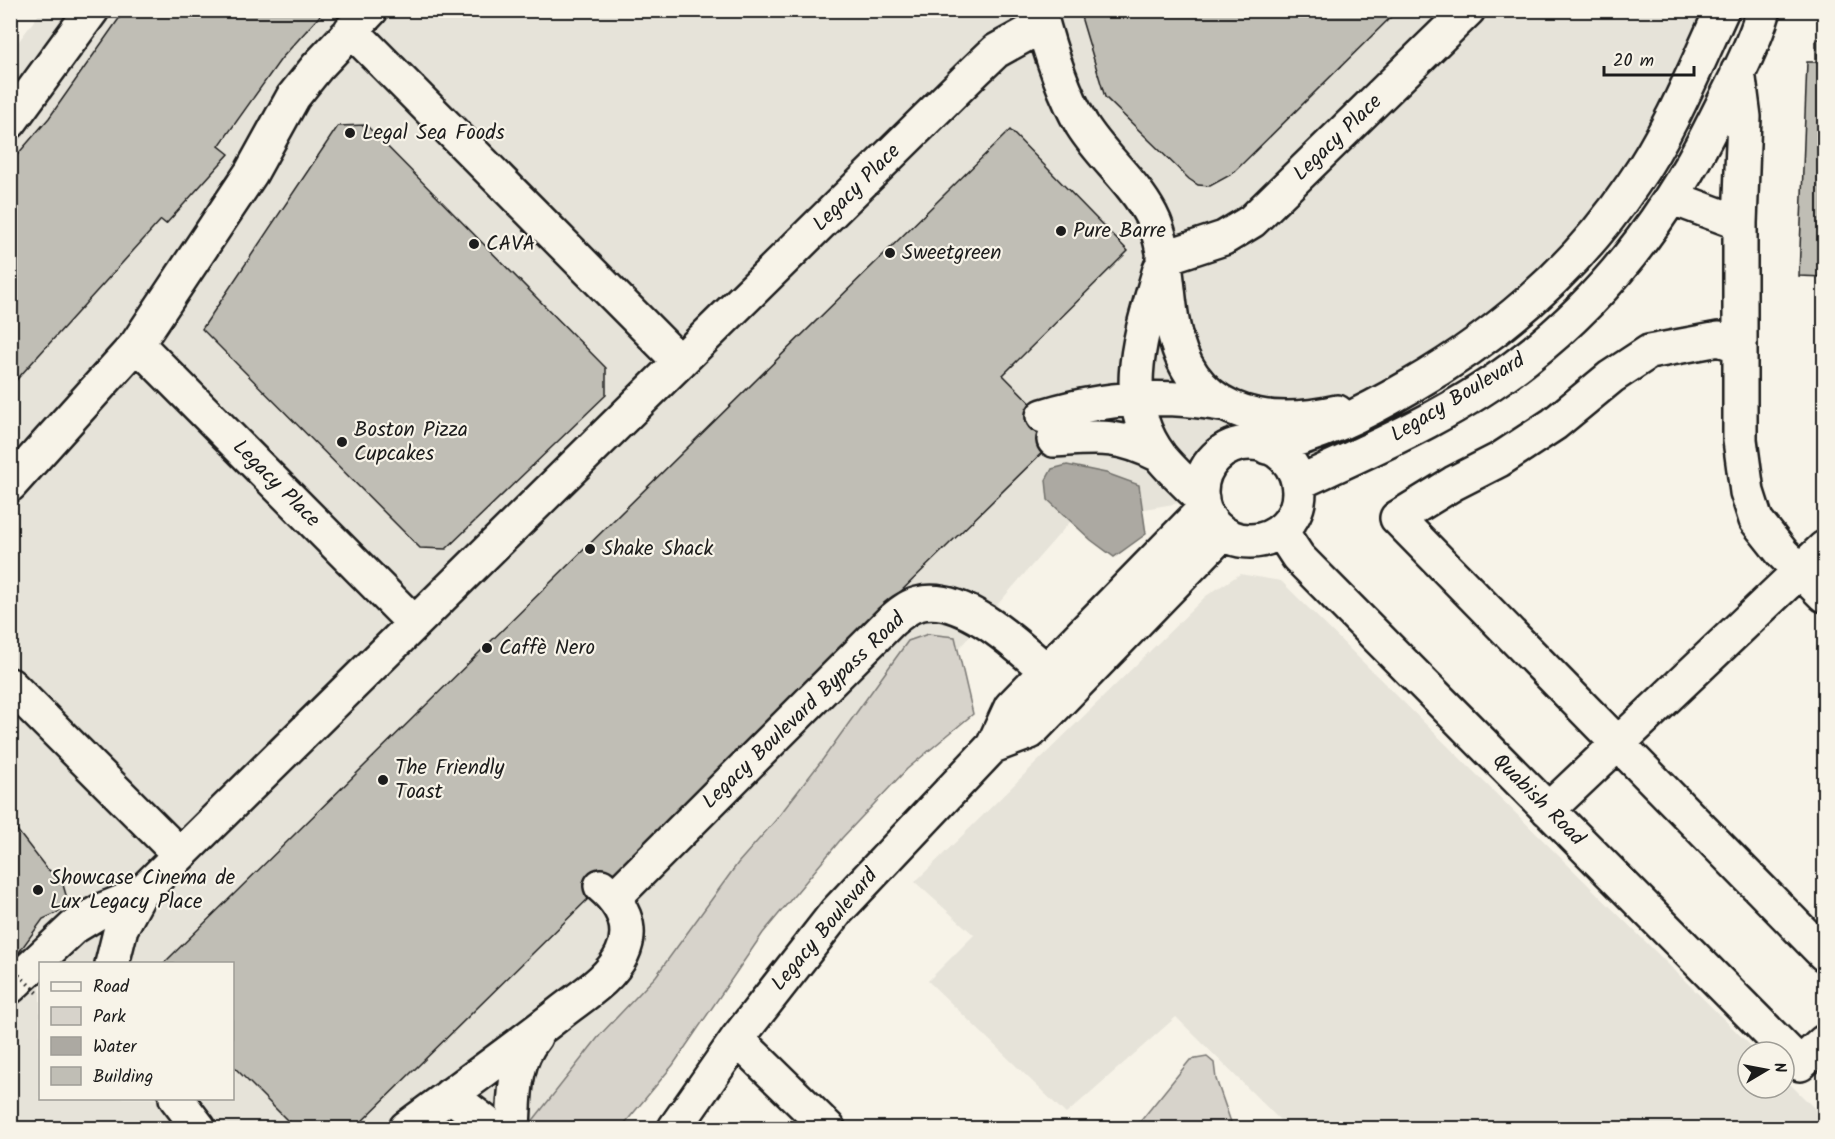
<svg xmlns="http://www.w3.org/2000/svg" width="1835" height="1139" font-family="Kalam,sans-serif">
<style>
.built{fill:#e6e3d9;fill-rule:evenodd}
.green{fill:#d7d3cb;stroke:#7a7874;stroke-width:1.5}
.water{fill:#aca9a2;stroke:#72716c;stroke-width:1.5}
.building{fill:#c0beb5;stroke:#1c1c1c;stroke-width:1.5}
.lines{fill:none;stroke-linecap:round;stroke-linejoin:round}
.minor-casing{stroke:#1c1c1c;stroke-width:38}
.minor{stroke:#f7f3e8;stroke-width:33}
.path-bridge{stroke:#1c1c1c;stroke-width:4;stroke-dasharray:1.5 4.5;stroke-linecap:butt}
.poi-dot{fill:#1c1c1c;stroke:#f7f3e8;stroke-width:2}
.labels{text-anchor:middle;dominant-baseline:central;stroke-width:4.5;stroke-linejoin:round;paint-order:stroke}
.poi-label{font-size:21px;fill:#1c1c1c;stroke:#f7f3e8;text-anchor:start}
.street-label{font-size:21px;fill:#1c1c1c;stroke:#f7f3e8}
</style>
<rect width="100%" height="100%" fill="#f7f3e8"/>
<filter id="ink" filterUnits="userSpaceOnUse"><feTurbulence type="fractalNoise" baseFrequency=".0167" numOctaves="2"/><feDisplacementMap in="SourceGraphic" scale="12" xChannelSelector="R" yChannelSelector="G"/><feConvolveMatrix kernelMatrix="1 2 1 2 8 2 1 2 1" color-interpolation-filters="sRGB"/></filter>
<g filter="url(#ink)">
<path class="built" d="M 42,10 L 1722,11 L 1660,139 L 1468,352 L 1255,444 L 1227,449 L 1213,460 L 1206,471 L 1203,481 L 1202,499 L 1070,522 L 537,1128 L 11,1128 L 10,53 ZM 40,964 L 232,964 L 232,1098 L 40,1098 Z
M 1240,574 L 1281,581 L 1757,1052 L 1748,1052 L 1748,1088 L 1784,1088 L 1784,1078 L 1824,1118 L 1824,1128 L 1288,1128 L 1176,1017 L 1066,1114 L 928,981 L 974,935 L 915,882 L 1206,596 Z"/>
<path class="green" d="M 928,634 L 955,637 L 973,714 L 907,769 L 842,838 L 763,933 L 673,1065 L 621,1128 L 527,1128 L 600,1035 L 656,976 L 738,863 L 775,821 L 823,759 L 908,641 Z
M 1207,1057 L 1214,1063 L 1216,1079 L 1233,1128 L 1135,1128 L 1190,1060 Z"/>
<path class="water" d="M 1067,465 L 1106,473 L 1139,485 L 1146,534 L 1114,557 L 1091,540 L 1048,500 L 1046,480 L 1052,469 Z"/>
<path class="building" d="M 125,10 L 325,10 L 281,59 L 219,146 L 229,154 L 166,224 L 161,220 L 10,387 L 10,163 L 49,118 Z
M 1079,10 L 1398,10 L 1232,174 L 1210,186 L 1198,185 L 1189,179 L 1105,97 Z
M 1816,39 L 1824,39 L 1824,277 L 1799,276 L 1807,62 L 1816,62 Z
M 366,125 L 606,368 L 606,395 L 446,549 L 420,548 L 202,329 L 338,126 Z
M 1010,130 L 1128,251 L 1003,375 L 1061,434 L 355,1128 L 295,1128 L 232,1065 L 232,964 L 163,964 Z
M 10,821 L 47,869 L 61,878 L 66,895 L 59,912 L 43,919 L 17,955 L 10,960 Z"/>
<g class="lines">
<defs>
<path id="minor" d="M 1039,10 C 1049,49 1062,91 1082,125 C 1102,157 1133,181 1151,215 C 1168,247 1166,291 1173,326 C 1189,412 1260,429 1337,412
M 351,30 L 680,362
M 1738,71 L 1744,117 L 1740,223 L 1740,440 L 1747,492 L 1756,520 L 1783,554 L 1824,595
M 10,122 L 92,10
M 1673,198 L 1740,223
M 1163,258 L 1224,238 L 1252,221 L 1468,10
M 1160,269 C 1143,330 1116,398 1160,456 C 1172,471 1188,485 1202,499
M 137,344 L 414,623
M 1740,346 L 1719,339 L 1649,352 L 1611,377 L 1554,424 L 1499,460 L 1454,483 L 1397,518 L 1824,954
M 1043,416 C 1101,398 1161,394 1221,404
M 1054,440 C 1098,437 1119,434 1159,455
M1201 492a49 49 0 1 1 98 0a49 49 0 1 1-98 0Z
M 1267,447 C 1319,436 1363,414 1409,387 C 1498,336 1575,270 1633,184 C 1670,131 1695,69 1722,10
M 1298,483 C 1376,447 1458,412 1525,359 C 1608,295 1670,211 1716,118 C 1733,84 1753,47 1764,10
M 10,485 L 137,344 L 251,173 L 293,97 L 317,67 L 371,10
M 1281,531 L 1298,557 L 1800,1064 L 1824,1042
M 10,685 L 179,854
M 993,746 L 1030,732 L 1223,533
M 1548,810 L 1824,548
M 615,897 L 891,621 C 899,614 907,607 918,604 C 968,590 1033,661 1069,691
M 112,964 L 121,928 L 139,895 L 976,70 L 996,51 L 1043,25
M 10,987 L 74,927 L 102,910 L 139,895
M 737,1039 L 828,1128
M 450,1095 L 493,1128
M 176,1098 L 199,1128
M 406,1128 C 457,1090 509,1053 560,1013 C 581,996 610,980 622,954 C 635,927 621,903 601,886
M 513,1128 C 515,1095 513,1063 535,1037
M 675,1128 L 737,1039 L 837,911 L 993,746 L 1011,707 L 1204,509"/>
</defs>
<use href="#minor" class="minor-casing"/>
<use href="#minor" class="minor"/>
<path class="path-bridge" d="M 10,967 L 40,995"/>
</g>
</g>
<g class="poi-dot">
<circle cx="350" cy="133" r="6"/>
<circle cx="1061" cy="231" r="6"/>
<circle cx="474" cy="244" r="6"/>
<circle cx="890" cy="253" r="6"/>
<circle cx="342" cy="442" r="6"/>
<circle cx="590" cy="549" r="6"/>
<circle cx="487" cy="648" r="6"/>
<circle cx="383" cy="780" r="6"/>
<circle cx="38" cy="890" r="6"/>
</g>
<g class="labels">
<g class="poi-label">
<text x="362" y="133">Legal Sea Foods</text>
<text x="1073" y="231">Pure Barre</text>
<text x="486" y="244">CAVA</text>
<text x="902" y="253">Sweetgreen</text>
<text x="354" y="430">Boston Pizza<tspan x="354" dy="24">Cupcakes</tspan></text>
<text x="602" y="549">Shake Shack</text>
<text x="499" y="648">Caffè Nero</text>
<text x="395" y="768">The Friendly<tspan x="395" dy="24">Toast</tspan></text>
<text x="50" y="878">Showcase Cinema de<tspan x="50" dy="24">Lux Legacy Place</tspan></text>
</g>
<g class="street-label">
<text transform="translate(1338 138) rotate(-44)">Legacy Place</text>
<text transform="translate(857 188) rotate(-45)">Legacy Place</text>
<text transform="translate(1458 398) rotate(-31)">Legacy Boulevard</text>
<text transform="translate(276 484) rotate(45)">Legacy Place</text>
<text transform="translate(804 711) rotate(-44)">Legacy Boulevard Bypass Road</text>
<text transform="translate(1538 800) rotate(45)">Quabish Road</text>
<text transform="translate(825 930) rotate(-50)">Legacy Boulevard</text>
</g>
</g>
<rect width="1835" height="1139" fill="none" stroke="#f7f3e8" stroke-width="36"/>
<rect x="18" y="18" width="1799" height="1103" fill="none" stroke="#1c1c1c" stroke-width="2" filter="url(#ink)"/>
<rect x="39" y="962" width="195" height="138" fill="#f7f3e8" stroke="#9f9d96" stroke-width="1.5"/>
<rect x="51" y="982" width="30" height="9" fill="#f7f3e8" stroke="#9f9d96" stroke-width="1.5"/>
<text x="93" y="992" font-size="18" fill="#1c1c1c">Road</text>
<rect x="51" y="1007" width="30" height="18" fill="#d7d3cb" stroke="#9f9d96" stroke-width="1.5"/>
<text x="93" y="1022" font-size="18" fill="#1c1c1c">Park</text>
<rect x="51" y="1037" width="30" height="18" fill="#aca9a2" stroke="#9f9d96" stroke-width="1.5"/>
<text x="93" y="1052" font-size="18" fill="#1c1c1c">Water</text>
<rect x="51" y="1067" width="30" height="18" fill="#c0beb5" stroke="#9f9d96" stroke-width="1.5"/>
<text x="93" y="1082" font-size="18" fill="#1c1c1c">Building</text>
<g transform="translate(1766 1070) rotate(80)"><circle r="28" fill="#f7f3e8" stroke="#9f9d96" stroke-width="1.5"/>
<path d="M0-4.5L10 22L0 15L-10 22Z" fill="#1c1c1c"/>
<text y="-9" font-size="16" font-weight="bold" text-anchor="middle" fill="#1c1c1c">N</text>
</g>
<path d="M1604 66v9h90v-9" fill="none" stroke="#1c1c1c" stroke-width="3"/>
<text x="1613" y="66" font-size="18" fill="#1c1c1c" stroke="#f7f3e8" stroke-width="4.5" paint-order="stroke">20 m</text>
</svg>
